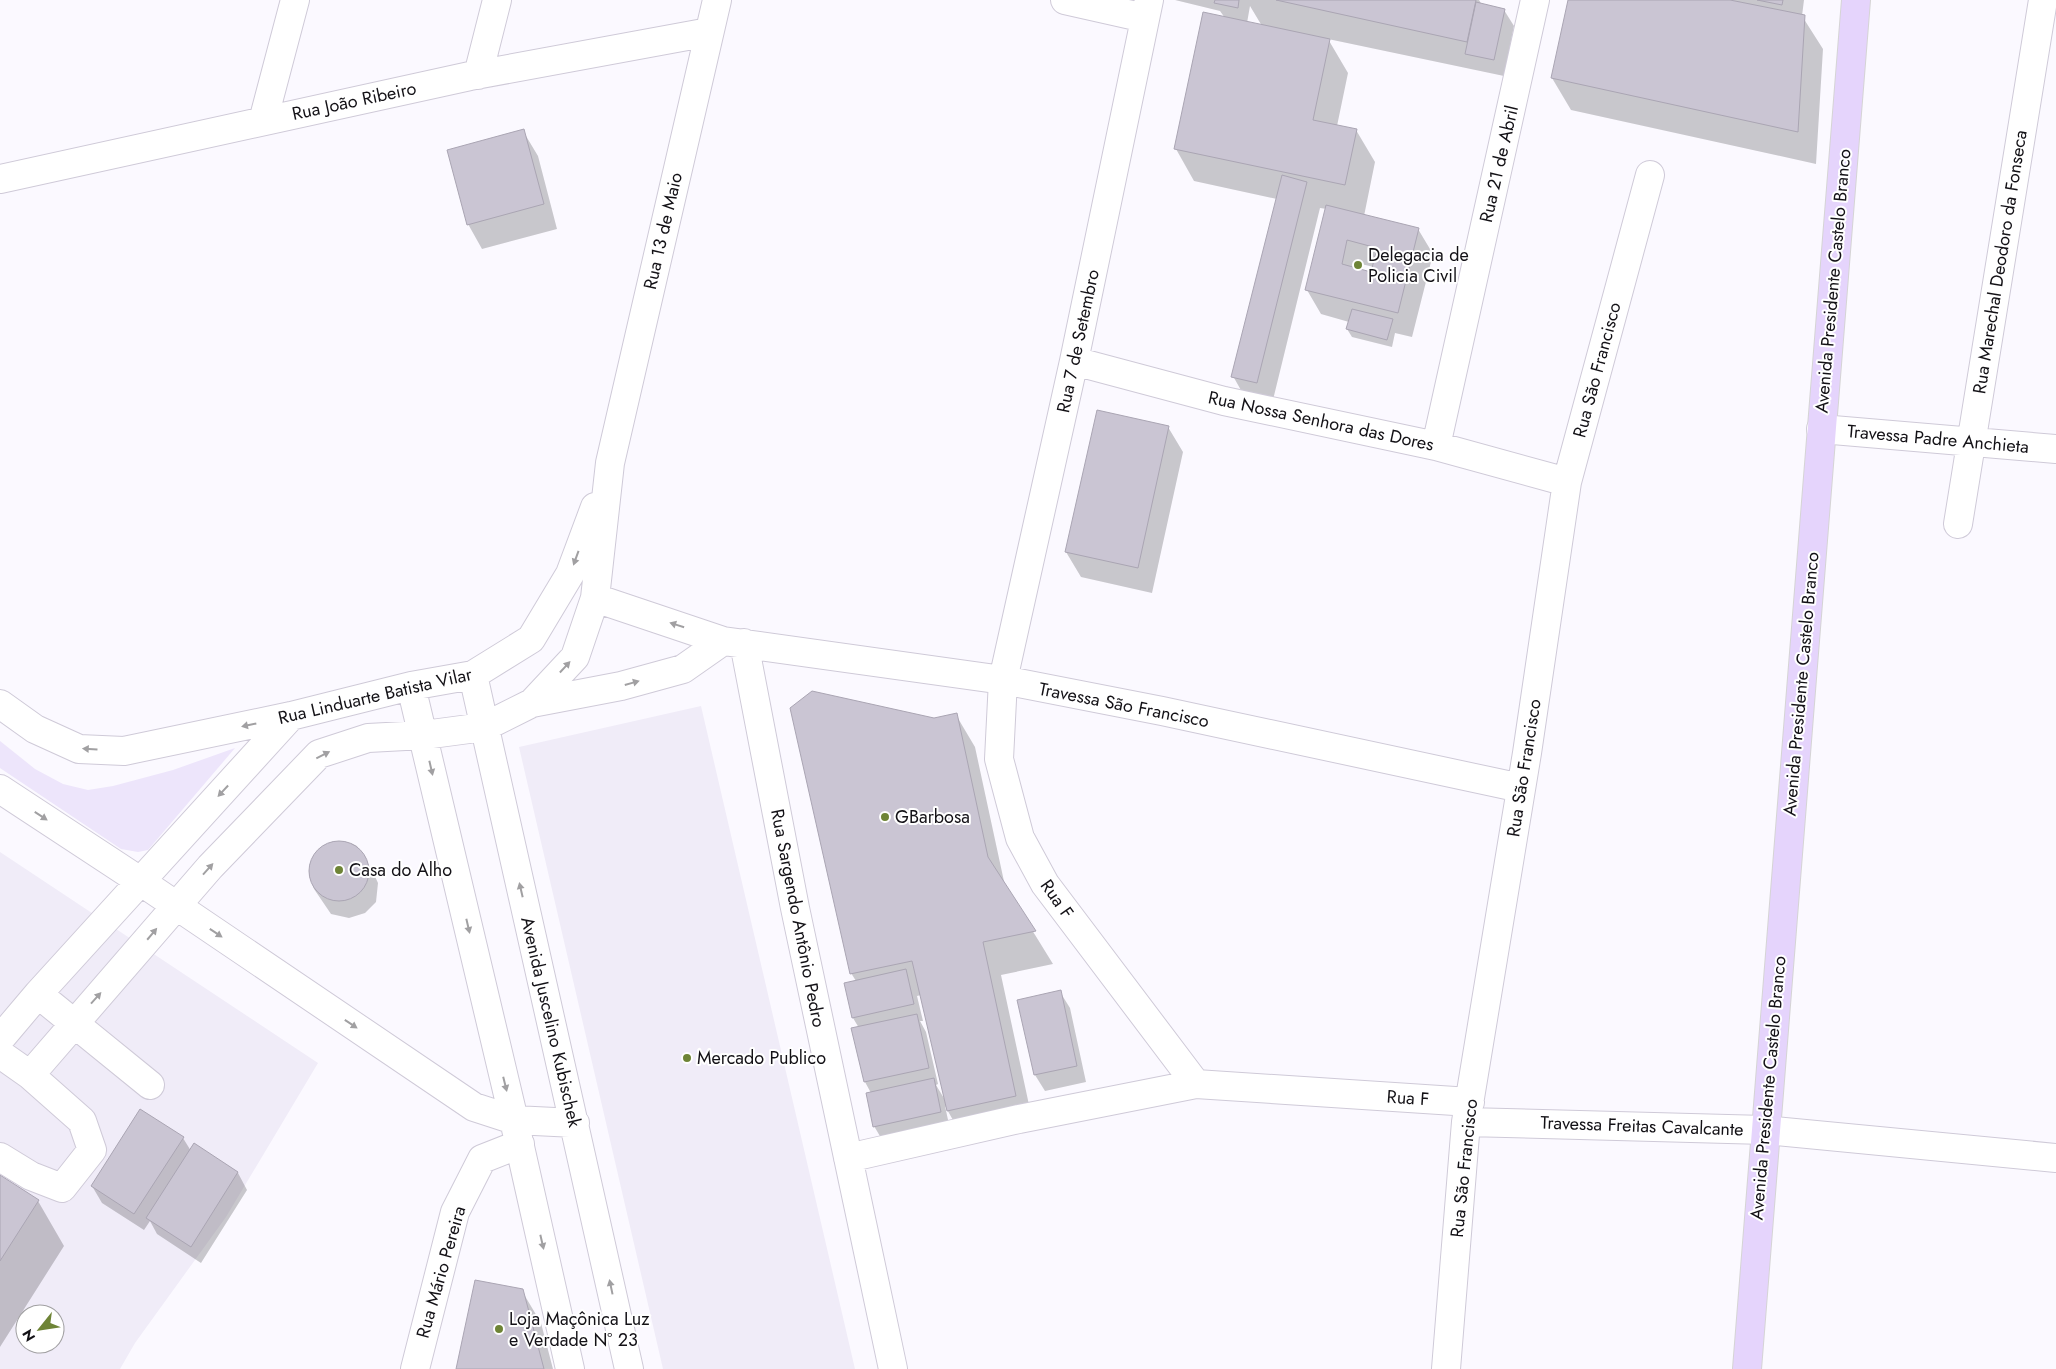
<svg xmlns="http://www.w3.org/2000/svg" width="2056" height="1369" font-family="Jost,sans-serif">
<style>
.built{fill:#f0ecf8;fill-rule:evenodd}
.green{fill:#ede5fb}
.shadow{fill:#0003;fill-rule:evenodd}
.building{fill:#cac5d3;stroke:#aaa5b3;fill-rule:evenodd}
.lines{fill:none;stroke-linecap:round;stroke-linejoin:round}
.minor-casing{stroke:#cfcad8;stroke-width:30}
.major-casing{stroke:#d5d4d5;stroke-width:30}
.minor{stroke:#fff;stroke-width:28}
.major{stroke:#e5d4fc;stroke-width:28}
.oneway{fill:#a1a0a2}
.poi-dot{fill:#6e8436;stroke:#fff;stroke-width:2}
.labels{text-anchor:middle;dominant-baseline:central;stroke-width:4;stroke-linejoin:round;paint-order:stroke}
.street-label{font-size:18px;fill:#131116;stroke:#fff}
.poi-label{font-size:18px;fill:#131116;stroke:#fff;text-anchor:start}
</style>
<rect width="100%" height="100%" fill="#fbf9ff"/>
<path class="built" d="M 701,706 L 855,1369 L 663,1369 L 519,747 Z
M 0,852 L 318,1063 L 226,1217 L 135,1343 L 120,1369 L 0,1369 ZM 25,1314 L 55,1314 L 55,1344 L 25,1344 Z"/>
<path class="green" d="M 0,741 L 35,769 L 63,784 L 88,790 L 113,786 L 173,770 L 235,748 L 148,850 L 138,852 L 121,849 L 0,768 Z"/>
<path class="shadow" d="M 1175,0 L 1479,0 L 1482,5 L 1504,10 L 1514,26 L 1504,76 L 1328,39 L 1348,73 L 1337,126 L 1356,130 L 1375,162 L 1364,216 L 1418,229 L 1433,254 L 1412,337 L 1395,333 L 1392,347 L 1352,337 L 1347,329 L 1349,322 L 1321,314 L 1307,290 L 1327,209 L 1320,208 L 1271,408 L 1247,401 L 1233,376 L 1277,199 L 1194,181 L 1176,149 L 1225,18 L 1220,11 ZM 1250,6 L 1262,26 L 1247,23 ZM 1361,264 L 1374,267 L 1372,273 L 1360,270 Z
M 1570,0 L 1804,0 L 1802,16 L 1823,49 L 1816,164 L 1571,110 L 1552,78 Z
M 523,131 L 538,156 L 557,229 L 482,249 L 468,224 Z
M 1168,427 L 1183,452 L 1152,593 L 1081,577 L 1066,552 Z
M 956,715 L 975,747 L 1005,886 L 1053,964 L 1001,975 L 1034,1128 L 966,1143 L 945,1106 L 950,1129 L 884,1143 L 874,1126 L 871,1093 L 865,1082 L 859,1028 L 853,1018 L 845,984 L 856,981 L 851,973 L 934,720 ZM 921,995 L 945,1100 L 936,1085 L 938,1084 L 926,1032 L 920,1021 L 923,1021 L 917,996 Z
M 330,843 L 351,843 L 357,846 L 373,872 L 378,883 L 376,902 L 365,913 L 349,918 L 331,914 L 314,889 L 309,874 L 311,861 L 319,851 Z
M 1060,992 L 1070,1008 L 1086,1082 L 1045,1091 L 1035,1075 Z
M 183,1138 L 191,1151 L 194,1145 L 238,1173 L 247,1190 L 201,1263 L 157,1234 L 150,1221 L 144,1230 L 102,1203 L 92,1186 Z
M 0,1176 L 38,1201 L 64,1246 L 0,1347 Z
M 522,1291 L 541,1323 L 553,1369 L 457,1369 Z"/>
<path class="building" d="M 1215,0 L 1239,0 L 1238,8 L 1214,3 Z
M 1276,0 L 1476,0 L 1467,42 Z
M 1568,0 L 1730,0 L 1805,15 L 1798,132 L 1551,78 Z
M 1757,0 L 1783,0 L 1782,5 Z
M 1476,2 L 1505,9 L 1494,60 L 1465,54 Z
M 1203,12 L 1330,39 L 1313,120 L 1357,129 L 1345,185 L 1174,149 Z
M 524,129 L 544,204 L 467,225 L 447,150 Z
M 1282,175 L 1307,182 L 1257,383 L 1231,377 Z
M 1326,205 L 1419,228 L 1398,313 L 1305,290 ZM 1347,240 L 1377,248 L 1371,272 L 1342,264 Z
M 1352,309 L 1393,319 L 1387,340 L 1346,329 Z
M 1097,410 L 1169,426 L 1138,568 L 1065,552 Z
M 812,691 L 934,718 L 957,713 L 988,857 L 1036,931 L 983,942 L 1016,1096 L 947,1111 L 912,961 L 850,974 L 790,708 Z
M309 871a30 30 0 1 1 60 0a30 30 0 1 1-60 0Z
M 906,969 L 914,1004 L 852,1018 L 844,983 Z
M 1061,990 L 1077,1066 L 1034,1075 L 1017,1000 Z
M 917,1014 L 929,1068 L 864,1082 L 851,1028 Z
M 934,1078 L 941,1112 L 873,1127 L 866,1093 Z
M 140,1109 L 184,1137 L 134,1214 L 91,1186 Z
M 194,1143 L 238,1172 L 191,1247 L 146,1218 Z
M 0,1175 L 39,1200 L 0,1261 Z
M 475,1280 L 523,1289 L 544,1369 L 456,1369 Z"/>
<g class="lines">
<defs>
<path id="minor" d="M 1065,0 L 1145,18
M 1149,0 L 1074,361 L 1003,680 L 999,759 L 1020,838 L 1045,884 L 1196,1084
M 478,75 L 497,0
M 263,121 L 295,0
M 0,179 L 470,76 L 709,32
M 1074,361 L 1224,401 L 1436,446 L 1567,482
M 1821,429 L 2056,449
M 1436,446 L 1535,0
M 1958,524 L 2043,0
M 595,598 L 723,641 L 1003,680 L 1162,711 L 1521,788
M 744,643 L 795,908 L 893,1369
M 473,675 L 629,1369
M 411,686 L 514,1120 L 570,1369
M 532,703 L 621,686 L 683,669 L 723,641
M 0,704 L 35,729 L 79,749 L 124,751 L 291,716 L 411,686 L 473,675 L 531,639 L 570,574 L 595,507
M 0,789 L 140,881 L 474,1107 L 514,1120 L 575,1123
M 38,994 L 150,1085
M 0,1039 L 38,994 L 291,716
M 0,1054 L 30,1075 L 82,1121 L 92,1150 L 62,1188 L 31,1176 L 0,1157
M 30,1075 L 210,867 L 319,754 L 368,738 L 424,735 L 484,727 L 532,703 L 575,657 L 595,598 L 610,463 L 717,0
M 1466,1122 L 1765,1130 L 2056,1158
M 848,1158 L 1019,1119 L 1196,1084 L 1470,1102
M 415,1369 L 455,1212 L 482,1159 L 520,1144
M 1446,1369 L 1466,1122 L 1527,753 L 1567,482 L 1650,175"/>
<path id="major" d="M 1747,1369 L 1856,0"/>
</defs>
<use href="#minor" class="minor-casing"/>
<use href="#major" class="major-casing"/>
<use href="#minor" class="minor"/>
<use href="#major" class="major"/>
</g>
<defs><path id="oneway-solid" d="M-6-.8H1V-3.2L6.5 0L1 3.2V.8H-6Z" transform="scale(1.25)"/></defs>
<g class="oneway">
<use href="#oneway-solid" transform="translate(576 558) rotate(110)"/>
<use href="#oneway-solid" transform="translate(677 625) rotate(-162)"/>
<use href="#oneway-solid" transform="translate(565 667) rotate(-47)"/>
<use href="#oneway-solid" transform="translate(632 683) rotate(-16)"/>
<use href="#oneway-solid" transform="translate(249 725) rotate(168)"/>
<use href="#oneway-solid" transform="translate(90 749) rotate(-177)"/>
<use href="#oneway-solid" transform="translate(323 755) rotate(-27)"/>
<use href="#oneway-solid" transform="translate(431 768) rotate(77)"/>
<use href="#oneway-solid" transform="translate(223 791) rotate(133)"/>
<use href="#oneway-solid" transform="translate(41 816) rotate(33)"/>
<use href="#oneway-solid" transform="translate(208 869) rotate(-48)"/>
<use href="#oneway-solid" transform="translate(521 890) rotate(-103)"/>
<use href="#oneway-solid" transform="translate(468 926) rotate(77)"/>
<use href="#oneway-solid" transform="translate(216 933) rotate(34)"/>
<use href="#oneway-solid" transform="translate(152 934) rotate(-50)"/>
<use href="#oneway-solid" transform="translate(96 998) rotate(-48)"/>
<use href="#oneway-solid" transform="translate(351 1024) rotate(34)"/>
<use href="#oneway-solid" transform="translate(505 1084) rotate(76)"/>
<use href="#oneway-solid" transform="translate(542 1242) rotate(77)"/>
<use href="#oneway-solid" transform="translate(611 1287) rotate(-102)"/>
</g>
<g class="poi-dot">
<circle cx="1358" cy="265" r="5"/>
<circle cx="885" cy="817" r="5"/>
<circle cx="339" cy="870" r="5"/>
<circle cx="687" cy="1058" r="5"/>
<circle cx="499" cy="1329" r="5"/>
</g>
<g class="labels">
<g class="street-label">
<text transform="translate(354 101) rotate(-12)">Rua João Ribeiro</text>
<text transform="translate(1499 164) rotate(-77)">Rua 21 de Abril</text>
<text transform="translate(663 231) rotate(-77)">Rua 13 de Maio</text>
<text transform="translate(2000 262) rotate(-81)">Rua Marechal Deodoro da Fonseca</text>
<text transform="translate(1833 281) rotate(-85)">Avenida Presidente Castelo Branco</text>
<text transform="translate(1078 341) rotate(-78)">Rua 7 de Setembro</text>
<text transform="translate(1597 370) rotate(-75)">Rua São Francisco</text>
<text transform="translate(1321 421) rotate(12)">Rua Nossa Senhora das Dores</text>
<text transform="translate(1938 439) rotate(5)">Travessa Padre Anchieta</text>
<text transform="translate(1801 684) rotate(-85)">Avenida Presidente Castelo Branco</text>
<text transform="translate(375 696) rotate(-13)">Rua Linduarte Batista Vilar</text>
<text transform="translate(1124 705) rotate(11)">Travessa São Francisco</text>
<text transform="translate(1524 768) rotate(-81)">Rua São Francisco</text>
<text transform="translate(1057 899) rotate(55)">Rua F</text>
<text transform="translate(798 918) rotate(79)">Rua Sargendo Antônio Pedro</text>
<text transform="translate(551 1022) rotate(77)">Avenida Juscelino Kubischek</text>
<text transform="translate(1768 1088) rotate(-85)">Avenida Presidente Castelo Branco</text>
<text transform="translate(1408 1098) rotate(4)">Rua F</text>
<text transform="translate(1642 1126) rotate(2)">Travessa Freitas Cavalcante</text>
<text transform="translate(1464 1168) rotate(-84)">Rua São Francisco</text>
<text transform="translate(441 1272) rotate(-74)">Rua Mário Pereira</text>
</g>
<g class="poi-label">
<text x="1368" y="255">Delegacia de<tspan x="1368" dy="21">Policia Civil</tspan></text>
<text x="895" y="817">GBarbosa</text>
<text x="349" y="870">Casa do Alho</text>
<text x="697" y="1058">Mercado Publico</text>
<text x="509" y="1319">Loja Maçônica Luz<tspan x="509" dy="21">e Verdade Nº 23</tspan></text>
</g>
</g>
<g transform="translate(40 1329) rotate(240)"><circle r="24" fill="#ffffff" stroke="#a1a0a2"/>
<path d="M0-4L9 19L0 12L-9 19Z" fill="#6e8436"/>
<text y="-8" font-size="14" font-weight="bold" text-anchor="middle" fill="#131116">N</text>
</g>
</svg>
